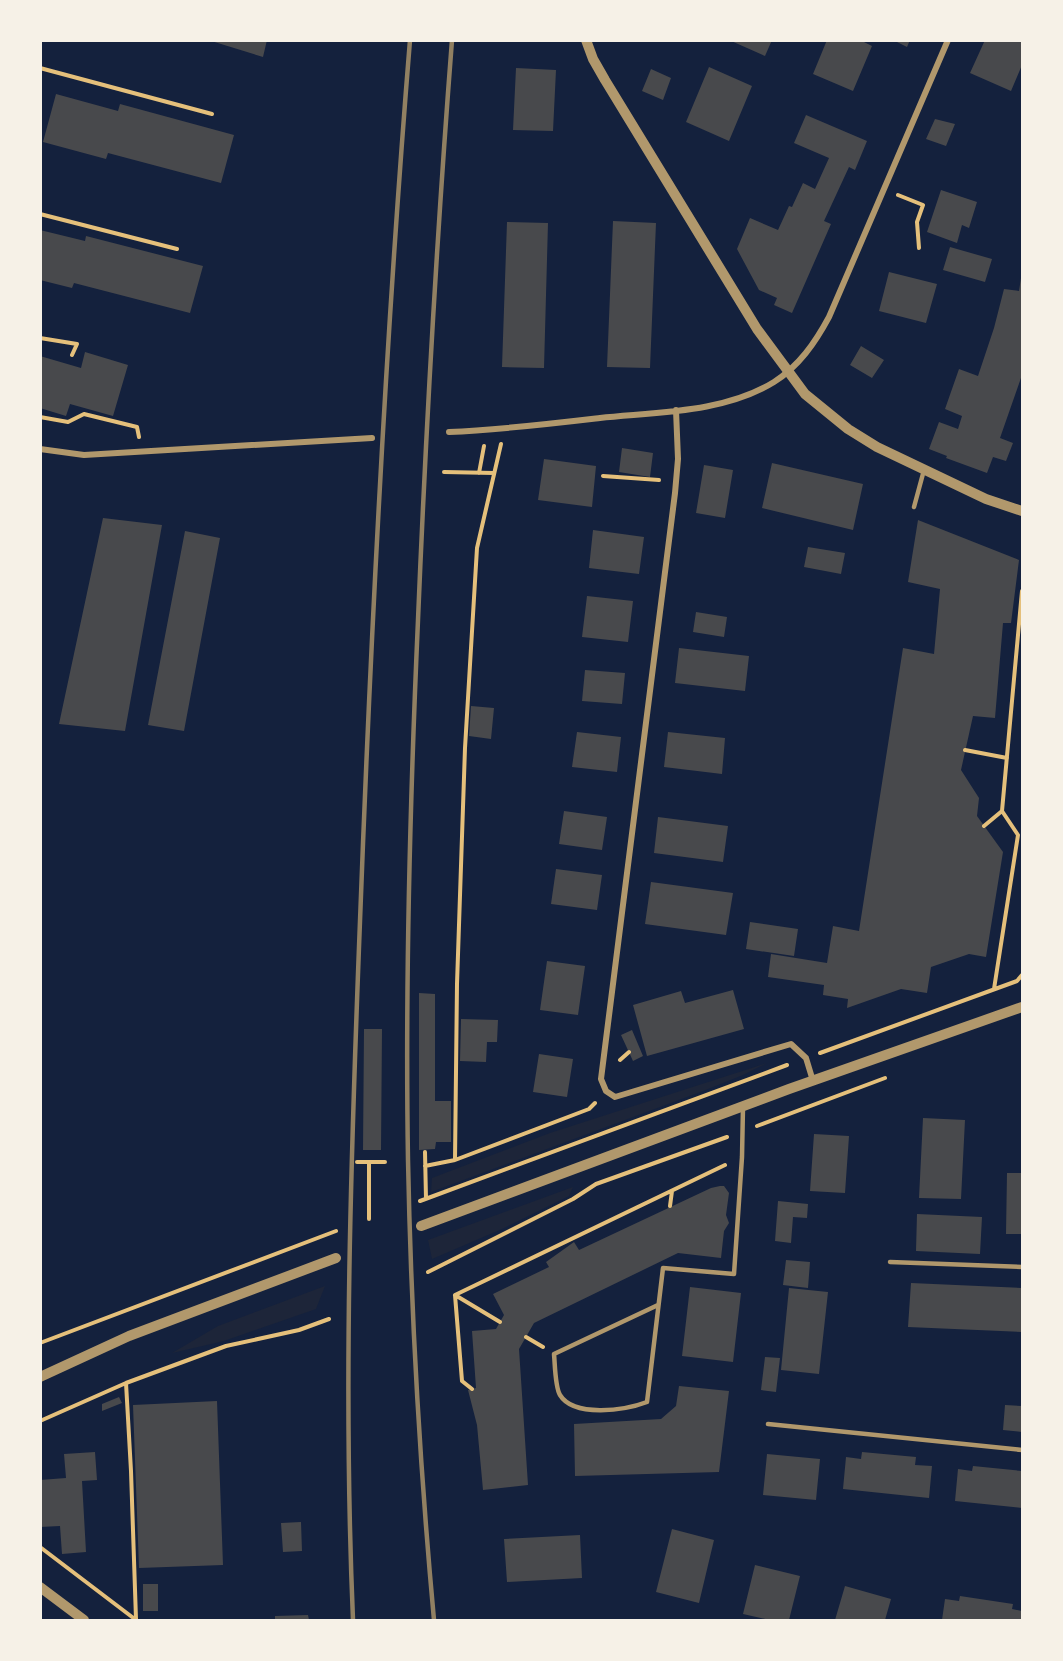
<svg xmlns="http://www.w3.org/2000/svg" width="1063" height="1661" font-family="'PT Sans',sans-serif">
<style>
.green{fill:#1d2539}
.building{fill:#48494c}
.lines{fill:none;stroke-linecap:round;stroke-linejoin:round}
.path{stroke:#e5c07b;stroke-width:4}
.service{stroke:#b1986c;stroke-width:4.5}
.minor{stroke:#b1986c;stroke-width:6}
.tertiary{stroke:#b1986c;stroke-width:10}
.rail{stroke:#918062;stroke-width:4.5}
</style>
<rect width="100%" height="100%" fill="#14213d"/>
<path class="green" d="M 767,1063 L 743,1075 L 703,1091 L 431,1192 L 432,1178 L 550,1133 Z
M 573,1187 L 569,1196 L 502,1229 L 432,1259 L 428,1240 Z
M 325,1286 L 316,1309 L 224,1341 L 172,1353 L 218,1326 Z"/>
<path class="building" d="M 208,40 L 267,40 L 263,57 Z
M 729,40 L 772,40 L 765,56 Z
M 827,40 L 860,40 L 872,46 L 853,91 L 813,74 Z
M 893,40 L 910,40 L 907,47 Z
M 985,40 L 1022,40 L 1022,65 L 1011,91 L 970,73 Z
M 709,67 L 752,86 L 729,141 L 686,122 Z
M 516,68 L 556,70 L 553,131 L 513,130 Z
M 651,69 L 671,78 L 663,100 L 642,91 Z
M 56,94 L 118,111 L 120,104 L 234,135 L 221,183 L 108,153 L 106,159 L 43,142 Z
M 806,115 L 867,141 L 855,170 L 849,167 L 824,221 L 831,224 L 792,313 L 774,305 L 777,298 L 759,290 L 737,249 L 750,218 L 778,230 L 789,206 L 792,207 L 803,183 L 815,189 L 829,158 L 794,143 Z
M 935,119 L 955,124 L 946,146 L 926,139 Z
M 941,190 L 977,202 L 969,228 L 962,225 L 957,243 L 927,232 Z
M 613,221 L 656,223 L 650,368 L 607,367 Z
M 507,222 L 548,223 L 544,368 L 502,367 Z
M 40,230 L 85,241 L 86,236 L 203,266 L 190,313 L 74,283 L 72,288 L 40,280 Z
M 950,247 L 992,259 L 985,282 L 943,270 Z
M 889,272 L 937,284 L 926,323 L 879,311 Z
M 1021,278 L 1022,375 L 1000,438 L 1013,443 L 1006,461 L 993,457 L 987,473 L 946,458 L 947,456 L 929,449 L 939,422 L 958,429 L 962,416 L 945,409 L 959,369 L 978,376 L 994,328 L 1004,289 L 1019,291 Z
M 861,346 L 884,360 L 872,378 L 850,365 Z
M 85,352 L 128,365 L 113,416 L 70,404 L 66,416 L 40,408 L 40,356 L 81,368 Z
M 622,448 L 653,453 L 650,477 L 619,472 Z
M 544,459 L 596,466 L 592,507 L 538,500 Z
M 772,463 L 863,484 L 853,530 L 762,508 Z
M 704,465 L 733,470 L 725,518 L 696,513 Z
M 103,518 L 162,525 L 125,731 L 59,724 Z
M 918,520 L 1019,560 L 1011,623 L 1003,623 L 995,718 L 973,716 L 961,770 L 979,798 L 977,816 L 1003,852 L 986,957 L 969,954 L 931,967 L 927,993 L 901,989 L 847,1008 L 848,999 L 823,995 L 824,985 L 768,977 L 771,954 L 827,963 L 833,926 L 859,931 L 903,648 L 934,654 L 940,589 L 908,582 Z
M 593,530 L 644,537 L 639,574 L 589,568 Z
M 185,531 L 220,538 L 184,731 L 148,725 Z
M 808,547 L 845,553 L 841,574 L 804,567 Z
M 587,596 L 633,601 L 628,642 L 582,637 Z
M 696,612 L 727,617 L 724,637 L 693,632 Z
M 679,648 L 749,656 L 745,691 L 675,683 Z
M 585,670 L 625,673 L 622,704 L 582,701 Z
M 471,706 L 494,708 L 491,739 L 469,736 Z
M 577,732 L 621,737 L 617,772 L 572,767 Z
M 668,732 L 725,738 L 722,774 L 664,767 Z
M 564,811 L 607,817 L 602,850 L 559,844 Z
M 658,817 L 728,826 L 723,862 L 654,853 Z
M 556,869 L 602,875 L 597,910 L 551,904 Z
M 651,882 L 733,893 L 726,935 L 645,924 Z
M 750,922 L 798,929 L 794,956 L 746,949 Z
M 547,961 L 585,966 L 578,1015 L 540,1010 Z
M 733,990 L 744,1029 L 647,1056 L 633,1005 L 681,991 L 685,1003 Z
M 419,993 L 435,994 L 435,1101 L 451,1101 L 451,1142 L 436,1142 L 435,1149 L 419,1150 Z
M 461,1019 L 498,1020 L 497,1042 L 487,1042 L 486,1062 L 460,1061 Z
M 364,1029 L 382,1029 L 381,1150 L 363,1150 Z
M 632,1030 L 643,1056 L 633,1061 L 621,1035 Z
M 539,1054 L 573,1059 L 567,1097 L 533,1092 Z
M 923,1118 L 965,1120 L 961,1199 L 919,1198 Z
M 814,1134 L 849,1136 L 845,1193 L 810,1191 Z
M 1007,1173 L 1022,1173 L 1022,1234 L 1006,1234 Z
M 720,1186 L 724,1186 L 729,1193 L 726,1215 L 729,1223 L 724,1231 L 721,1258 L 678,1253 L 534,1323 L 519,1349 L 528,1485 L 483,1490 L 477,1425 L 468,1390 L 476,1388 L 472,1331 L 496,1329 L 504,1315 L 493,1294 L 549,1267 L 546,1262 L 574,1242 L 579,1250 L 711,1188 Z
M 778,1201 L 808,1204 L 807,1218 L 793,1217 L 791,1243 L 775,1241 Z
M 917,1214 L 982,1217 L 980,1254 L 916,1251 Z
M 786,1260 L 810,1262 L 808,1288 L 783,1285 Z
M 911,1283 L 1022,1288 L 1022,1332 L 908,1327 Z
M 690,1287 L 741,1293 L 733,1362 L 682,1356 Z
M 789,1288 L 828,1292 L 819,1374 L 781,1370 Z
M 765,1357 L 780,1358 L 776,1392 L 761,1390 Z
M 679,1386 L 729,1391 L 719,1472 L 575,1476 L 574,1424 L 661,1419 L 676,1406 Z
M 119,1397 L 122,1403 L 102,1411 L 102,1404 Z
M 217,1401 L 223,1565 L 139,1568 L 133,1405 Z
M 1005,1405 L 1022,1406 L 1022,1432 L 1003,1430 Z
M 95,1452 L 97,1480 L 82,1481 L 86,1552 L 62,1554 L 60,1526 L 40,1527 L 40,1480 L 66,1478 L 64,1454 Z
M 862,1452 L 916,1457 L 915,1465 L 932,1466 L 929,1498 L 843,1489 L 846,1457 L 861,1459 Z
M 767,1454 L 820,1459 L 816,1500 L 763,1495 Z
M 973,1466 L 1022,1471 L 1022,1508 L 955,1501 L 958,1469 L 972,1471 Z
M 301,1522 L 302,1551 L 283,1552 L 281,1523 Z
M 672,1529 L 714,1540 L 699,1603 L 656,1592 Z
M 580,1535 L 582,1578 L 507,1582 L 504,1539 Z
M 755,1565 L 800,1576 L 789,1620 L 770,1620 L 743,1614 Z
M 143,1584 L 158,1584 L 158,1611 L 143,1611 Z
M 845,1586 L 891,1599 L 885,1620 L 835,1620 Z
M 960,1596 L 1013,1604 L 1012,1609 L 1022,1611 L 1022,1620 L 942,1620 L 945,1599 L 959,1601 Z
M 308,1615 L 309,1620 L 275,1620 L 275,1616 Z"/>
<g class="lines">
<path class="path" d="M 40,68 L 212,114
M 898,195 L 923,205 L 917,222 L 919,248
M 40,214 L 177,249
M 40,338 L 77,344 L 72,355
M 40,417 L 68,422 L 84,414 L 137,427 L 139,437
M 444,472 L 494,473
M 479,473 L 484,446
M 603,476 L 659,480
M 965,750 L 1007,758
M 984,826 L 1002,811
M 994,989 L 1018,835 L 1002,811 L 1022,591
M 820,1053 L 1017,981 L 1022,975
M 620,1060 L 629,1052
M 757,1126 L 885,1078
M 425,1152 L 426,1199
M 455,1160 L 457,984 L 465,748 L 477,548 L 501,444
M 357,1162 L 385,1162
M 369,1162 L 369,1219
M 425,1166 L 455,1160 L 589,1109 L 595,1103
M 420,1201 L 787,1065
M 670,1206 L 672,1191
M 428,1272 L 573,1199 L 596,1184 L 727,1137
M 455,1295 L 500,1322
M 526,1337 L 543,1347
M 40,1343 L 336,1231
M 126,1383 L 131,1471 L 136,1619
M 472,1389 L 462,1381 L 455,1295 L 725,1165
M 40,1421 L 126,1383 L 226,1346 L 299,1330 L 329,1319
M 40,1547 L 136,1620"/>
<path class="service" d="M 914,507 L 924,470
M 890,1262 L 1022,1267
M 658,1305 L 554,1354 C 555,1364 555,1387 560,1395 C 574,1418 626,1410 647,1402 L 663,1268 L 734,1274 L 742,1157 L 743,1107
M 768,1424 L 1022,1450"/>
<path class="minor" d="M 676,410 L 678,459 L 675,493 L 601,1079 L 606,1091 L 615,1097 L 791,1044 L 806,1058 L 813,1081
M 449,432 C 499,430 549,424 600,418 C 656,412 724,413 774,382 C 799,366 815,343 829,317 L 948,40
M 40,449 L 84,455 L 372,438"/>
<path class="tertiary" d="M 586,40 L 593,59 L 605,80 L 757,329 L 805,394 L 848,429 L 877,447 L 986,499 L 1022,511
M 421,1226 L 789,1089 L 1022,1007
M 40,1377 L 129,1336 L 336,1258
M 40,1587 L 84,1620"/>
<path class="rail" d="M 353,1620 C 343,1387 351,1154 360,921 C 371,627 386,334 410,40
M 434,1620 C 420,1468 411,1314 408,1160 C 405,980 410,800 418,620 C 426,426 437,234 452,40"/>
</g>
<rect width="1063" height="1661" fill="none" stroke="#f6f1e7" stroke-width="84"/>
</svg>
